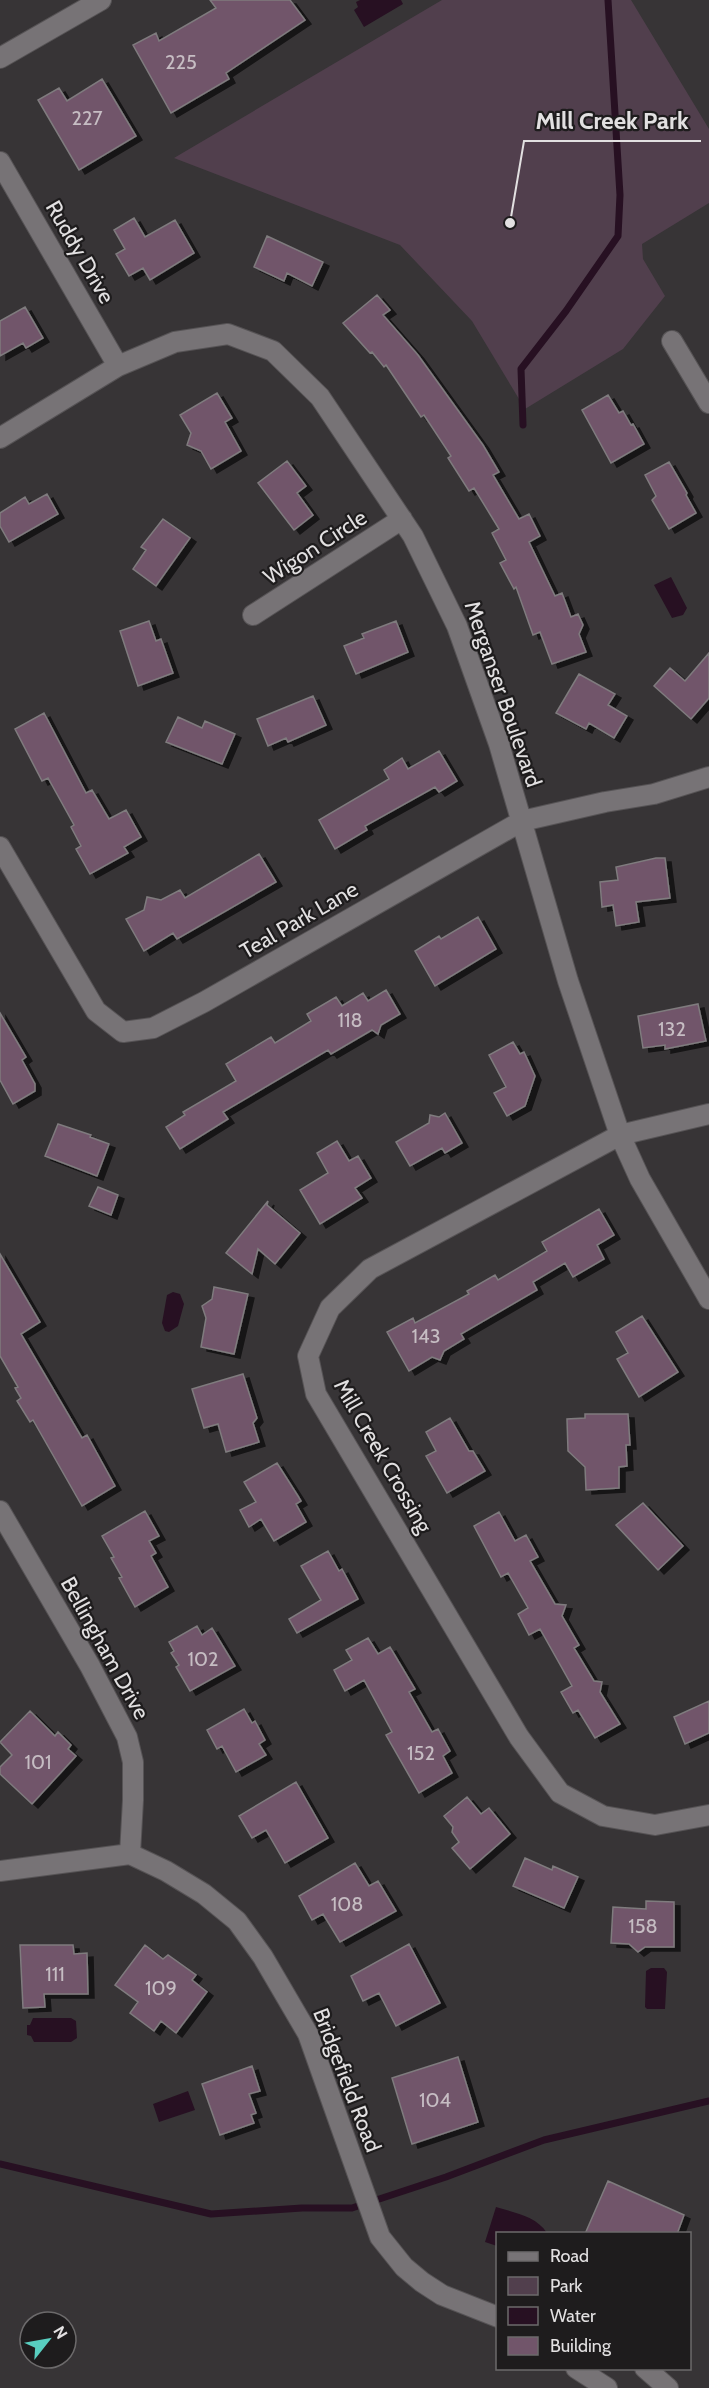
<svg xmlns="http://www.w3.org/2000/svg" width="709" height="2388" font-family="Cabin,sans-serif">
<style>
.green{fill:#513f4d}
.water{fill:#271022}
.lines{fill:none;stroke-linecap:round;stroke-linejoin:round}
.stream{stroke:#271022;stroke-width:7}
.building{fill:#71556a;stroke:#7f7b7e;stroke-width:1.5;filter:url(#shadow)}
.street-casing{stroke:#565355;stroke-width:22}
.street{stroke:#777376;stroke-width:20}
.labels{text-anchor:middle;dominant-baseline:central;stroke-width:4.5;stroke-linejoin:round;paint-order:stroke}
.number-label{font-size:20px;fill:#c6bdc3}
.street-label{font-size:22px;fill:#e2e0e1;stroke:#1e1c1d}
.leader{fill:none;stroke:#e2e0e1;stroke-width:2}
.callout-dot{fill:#e2e0e1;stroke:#1e1c1d;stroke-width:2}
.callout-label{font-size:24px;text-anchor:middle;font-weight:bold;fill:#e2e0e1;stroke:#1e1c1d;stroke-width:4.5;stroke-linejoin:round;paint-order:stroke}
</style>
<defs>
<filter id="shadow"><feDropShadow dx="6" dy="4" stdDeviation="0" flood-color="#0009"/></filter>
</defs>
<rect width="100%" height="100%" fill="#373436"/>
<path class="green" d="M 442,0 L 631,0 L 709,129 L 709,203 L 642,244 L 643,259 L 665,296 L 623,349 L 525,409 L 472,321 L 400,245 L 174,158 Z"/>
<path class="water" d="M 360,0 L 401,0 L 403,4 L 364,27 L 354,10 L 358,7 L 356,2 Z
M 671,577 L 687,608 L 683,615 L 672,618 L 654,585 Z
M 173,1292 L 180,1294 L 184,1304 L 178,1326 L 169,1332 L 165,1331 L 162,1323 L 167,1295 Z
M 651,1968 L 664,1968 L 667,1972 L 665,2009 L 647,2009 L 645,2007 L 646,1971 Z
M 33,2018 L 71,2018 L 76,2021 L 77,2038 L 71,2042 L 34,2042 L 31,2036 L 27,2035 L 27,2025 L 30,2025 Z
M 188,2091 L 195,2110 L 159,2122 L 153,2104 Z
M 496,2207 C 515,2213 536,2216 547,2233 L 498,2234 L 497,2246 L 485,2242 Z"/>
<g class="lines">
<path class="stream" d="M 523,425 L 521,369 L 566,311 L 618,236 L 620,195 L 608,0
M 0,2164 L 211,2214 L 302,2208 L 352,2208 L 446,2177 L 544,2140 L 709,2101"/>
</g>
<path class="building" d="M 210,0 L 290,0 L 305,20 L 226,73 L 229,79 L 171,113 L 133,45 L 156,33 L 159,41 L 216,8 Z
M 102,79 L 136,136 L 79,170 L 38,100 L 59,88 L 67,101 Z
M 134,218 L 145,237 L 175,220 L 194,253 L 150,280 L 143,268 L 129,276 L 116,254 L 125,249 L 114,230 Z
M 267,236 L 323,262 L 312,286 L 287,273 L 284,281 L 254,267 Z
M 377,295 L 390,310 L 383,315 L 418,355 L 483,445 L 499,472 L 493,475 L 519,519 L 529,514 L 540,536 L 529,542 L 555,596 L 562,593 L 571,617 L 578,614 L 583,625 L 579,634 L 586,652 L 552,664 L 540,632 L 533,635 L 516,587 L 514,589 L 500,563 L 506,560 L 492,533 L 499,529 L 474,488 L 469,491 L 448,458 L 451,456 L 424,415 L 421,417 L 386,365 L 384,367 L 372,352 L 370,353 L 343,323 Z
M 25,307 L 43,338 L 26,348 L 23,343 L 0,356 L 0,321 Z
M 217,393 L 232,418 L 225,422 L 241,451 L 211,469 L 201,451 L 187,445 L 191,433 L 180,415 Z
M 608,395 L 619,413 L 623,411 L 631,425 L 633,424 L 644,444 L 611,463 L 582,410 Z
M 287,461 L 306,486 L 297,493 L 313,515 L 294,530 L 258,483 Z
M 669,462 L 687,493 L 686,495 L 696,513 L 669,529 L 652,500 L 656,496 L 645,475 Z
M 47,494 L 58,514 L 9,542 L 0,526 L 0,513 L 25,497 L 29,504 Z
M 163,519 L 190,538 L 156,586 L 133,569 L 146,550 L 141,547 Z
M 149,621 L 156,641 L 161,639 L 173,673 L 138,686 L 120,631 Z
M 396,621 L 408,652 L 356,674 L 344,646 L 364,638 L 362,634 Z
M 709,653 L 709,698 L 691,719 L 654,686 L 670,668 L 685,681 Z
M 579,674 L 615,694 L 608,705 L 627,716 L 614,738 L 589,723 L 586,729 L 556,713 Z
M 313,696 L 326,725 L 288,742 L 286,738 L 268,746 L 257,719 Z
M 44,713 L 86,793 L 92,790 L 109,819 L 126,810 L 141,837 L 124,847 L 128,853 L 90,874 L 76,849 L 81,846 L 71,827 L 74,825 L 48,778 L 42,781 L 15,729 Z
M 178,717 L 202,728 L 205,721 L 235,734 L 222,764 L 166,742 Z
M 439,751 L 457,781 L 439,792 L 435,787 L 365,826 L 367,830 L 335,849 L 319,820 L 389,779 L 384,770 L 402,758 L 408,769 Z
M 259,854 L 276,882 L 177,939 L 173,933 L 144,951 L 126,919 L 144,910 L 147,897 L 161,900 L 180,890 L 185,898 Z
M 656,858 L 665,858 L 670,898 L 636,902 L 639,922 L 616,926 L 613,905 L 602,907 L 600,882 L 618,880 L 616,867 Z
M 478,917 L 496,949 L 435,986 L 415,951 L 439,936 L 441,939 Z
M 386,990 L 400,1014 L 381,1025 L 378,1034 L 372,1030 L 331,1054 L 328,1050 L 223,1112 L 228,1119 L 180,1149 L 166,1127 L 185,1115 L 183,1112 L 236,1081 L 226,1064 L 271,1037 L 275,1043 L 311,1021 L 307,1014 L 336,997 L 342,1006 L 363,993 L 368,1001 Z
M 698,1004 L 706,1041 L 665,1049 L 665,1045 L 643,1048 L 638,1016 Z
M 0,1013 L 26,1057 L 22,1060 L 35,1084 L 35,1091 L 13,1104 L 0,1080 Z
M 513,1042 L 520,1054 L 524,1052 L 535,1076 L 525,1106 L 507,1116 L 494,1093 L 506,1087 L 489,1055 Z
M 445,1113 L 462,1143 L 445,1153 L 442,1148 L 410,1166 L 396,1142 L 429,1123 L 430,1115 L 439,1117 Z
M 58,1124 L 91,1135 L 90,1137 L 109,1144 L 97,1176 L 45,1156 Z
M 337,1141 L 349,1161 L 358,1156 L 371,1178 L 355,1188 L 362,1198 L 320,1224 L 300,1190 L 328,1173 L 317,1153 Z
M 98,1187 L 118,1195 L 111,1215 L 89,1206 Z
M 268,1201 L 267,1205 L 300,1233 L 275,1264 L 258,1249 L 252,1274 L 226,1253 Z
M 599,1209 L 614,1235 L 597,1245 L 604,1259 L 573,1277 L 565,1263 L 533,1282 L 537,1290 L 461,1334 L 464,1339 L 444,1351 L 440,1360 L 432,1357 L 409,1371 L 387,1332 L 413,1318 L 415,1323 L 469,1294 L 467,1291 L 495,1275 L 498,1280 L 547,1251 L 542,1242 Z
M 0,1254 L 40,1322 L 21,1334 L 82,1438 L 87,1435 L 115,1486 L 82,1506 L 33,1420 L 30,1422 L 17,1401 L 21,1398 L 15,1388 L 18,1387 L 0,1356 Z
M 214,1287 L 248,1294 L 234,1354 L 201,1347 L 206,1318 L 202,1306 L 212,1299 Z
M 642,1316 L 678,1372 L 639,1397 L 617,1359 L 628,1353 L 616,1332 Z
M 243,1374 L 257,1418 L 253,1423 L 259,1442 L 226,1452 L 218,1424 L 204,1428 L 192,1389 Z
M 585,1414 L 628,1414 L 630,1445 L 626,1445 L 627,1466 L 619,1467 L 619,1488 L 586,1490 L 585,1467 L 568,1451 L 567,1419 L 585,1418 Z
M 450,1418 L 469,1451 L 473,1451 L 485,1471 L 447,1493 L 426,1456 L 436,1451 L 426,1432 Z
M 277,1463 L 298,1496 L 301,1501 L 296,1504 L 306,1522 L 274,1541 L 261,1519 L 249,1527 L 240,1510 L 256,1502 L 244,1482 Z
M 643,1503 L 683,1546 L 658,1570 L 616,1525 Z
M 145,1511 L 159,1536 L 149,1541 L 156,1553 L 151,1556 L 168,1587 L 135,1607 L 119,1578 L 122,1577 L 111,1558 L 114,1557 L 102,1536 Z
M 499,1512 L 515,1541 L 526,1535 L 538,1557 L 530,1561 L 555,1604 L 566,1605 L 562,1616 L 579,1645 L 574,1648 L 594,1681 L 602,1682 L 600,1692 L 620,1724 L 595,1738 L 578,1710 L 573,1713 L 561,1692 L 572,1686 L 540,1629 L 529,1635 L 518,1614 L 528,1608 L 508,1573 L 501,1577 L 474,1526 Z
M 328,1551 L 339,1571 L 342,1569 L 358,1599 L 297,1633 L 289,1619 L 321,1600 L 301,1566 Z
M 197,1626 L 202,1635 L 212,1628 L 235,1666 L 190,1691 L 176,1667 L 179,1665 L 171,1653 L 174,1651 L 169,1642 Z
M 368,1638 L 378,1654 L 390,1647 L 415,1689 L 409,1692 L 432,1732 L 438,1729 L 450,1751 L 443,1756 L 452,1773 L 419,1793 L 386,1735 L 392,1732 L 364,1680 L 345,1691 L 334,1670 L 352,1660 L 346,1650 Z
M 709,1701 L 709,1733 L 685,1744 L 674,1717 Z
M 244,1709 L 252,1723 L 255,1721 L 265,1740 L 259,1744 L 266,1755 L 236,1772 L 222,1746 L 217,1749 L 207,1730 Z
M 30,1711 L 55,1736 L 58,1732 L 71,1745 L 68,1749 L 76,1756 L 32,1804 L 0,1774 L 0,1767 L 12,1755 L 0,1742 Z
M 296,1782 L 328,1838 L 285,1863 L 266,1830 L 252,1838 L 239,1816 Z
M 467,1797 L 481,1814 L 489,1808 L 510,1834 L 470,1869 L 452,1848 L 459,1842 L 452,1832 L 453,1827 L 444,1816 Z
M 525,1858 L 552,1870 L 553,1866 L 578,1877 L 564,1908 L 513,1886 Z
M 355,1863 L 369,1886 L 378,1881 L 396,1911 L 340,1942 L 323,1914 L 312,1920 L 299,1896 Z
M 646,1901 L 674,1902 L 674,1947 L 645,1947 L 638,1952 L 629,1944 L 611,1943 L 613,1907 L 646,1909 Z
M 409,1944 L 440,2003 L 396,2026 L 379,1993 L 363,2001 L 351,1976 Z
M 20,1945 L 73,1945 L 74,1954 L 87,1953 L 88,1994 L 44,1994 L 45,2007 L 23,2008 Z
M 145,1945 L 163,1959 L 168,1955 L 196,1975 L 192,1980 L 207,1992 L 176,2033 L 161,2021 L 154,2031 L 130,2013 L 138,2002 L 115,1985 Z
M 458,2057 L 478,2122 L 412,2144 L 392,2078 Z
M 252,2066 L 260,2091 L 249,2094 L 256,2113 L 251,2115 L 254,2123 L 220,2135 L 202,2084 Z
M 608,2181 L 684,2215 L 677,2234 L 585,2234 Z"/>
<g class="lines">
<defs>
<path id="street" d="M 0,58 L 101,0
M 0,162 L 118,366
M 672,341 L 709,403
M 0,438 L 118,366 L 175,342 L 228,334 L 273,351 L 320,397 L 413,536 L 457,626 L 499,744 L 568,981 L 620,1135 L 640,1179 L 709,1299
M 253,615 L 402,519
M 0,847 L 96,1011 L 123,1032 L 153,1028 L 204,1002 L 522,821 L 605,802 L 654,794 L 709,777
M 709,1114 L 620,1135 L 370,1269 L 330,1308 L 308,1356 L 316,1394 L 519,1737 L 560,1793 L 603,1816 L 655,1825 L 709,1815
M 0,1511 L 90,1666 L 127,1737 L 133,1762 L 133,1800 L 130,1854
M 0,1871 L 130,1854 L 166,1871 L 204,1894 L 237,1921 L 263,1957 L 308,2034 L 380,2237 L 404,2267 L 422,2282 L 442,2295 L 498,2317
M 576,2368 L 607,2388
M 645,2368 L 668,2388"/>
</defs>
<use href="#street" class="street-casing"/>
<use href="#street" class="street"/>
</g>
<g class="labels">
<g class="number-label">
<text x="181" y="62">225</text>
<text x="87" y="118">227</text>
<text x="350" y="1020">118</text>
<text x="672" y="1029">132</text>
<text x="426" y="1336">143</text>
<text x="203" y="1659">102</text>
<text x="421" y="1753">152</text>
<text x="38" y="1762">101</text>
<text x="347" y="1904">108</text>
<text x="643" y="1926">158</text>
<text x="55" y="1974">111</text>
<text x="161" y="1988">109</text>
<text x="435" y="2100">104</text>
</g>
<g class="street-label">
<text transform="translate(80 252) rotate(60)">Ruddy Drive</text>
<text transform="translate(315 547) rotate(-33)">Wigon Circle</text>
<text transform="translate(503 694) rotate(71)">Merganser Boulevard</text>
<text transform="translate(299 920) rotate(-30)">Teal Park Lane</text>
<text transform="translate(383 1456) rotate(60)">Mill Creek Crossing</text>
<text transform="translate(105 1648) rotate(61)">Bellingham Drive</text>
<text transform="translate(347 2080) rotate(69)">Bridgefield Road</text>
</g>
</g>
<path class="leader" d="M510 223L524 141H701"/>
<circle class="callout-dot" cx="510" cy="223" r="6"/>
<g class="callout-label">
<text x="612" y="129">Mill Creek Park</text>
</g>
<rect x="496" y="2232" width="195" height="138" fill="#1e1c1d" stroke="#6c6a6b" stroke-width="1.5"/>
<rect x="508" y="2252" width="30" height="9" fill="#777376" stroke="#6c6a6b" stroke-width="1.5"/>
<text x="550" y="2262" font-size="18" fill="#e2e0e1">Road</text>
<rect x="508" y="2277" width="30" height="18" fill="#513f4d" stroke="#6c6a6b" stroke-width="1.5"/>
<text x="550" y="2292" font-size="18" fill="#e2e0e1">Park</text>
<rect x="508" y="2307" width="30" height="18" fill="#271022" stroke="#6c6a6b" stroke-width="1.5"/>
<text x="550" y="2322" font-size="18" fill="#e2e0e1">Water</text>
<rect x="508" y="2337" width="30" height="18" fill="#71556a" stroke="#6c6a6b" stroke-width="1.5"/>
<text x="550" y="2352" font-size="18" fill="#e2e0e1">Building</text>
<g transform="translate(48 2340) rotate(59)"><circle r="28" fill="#1e1c1d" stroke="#6c6a6b" stroke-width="1.5"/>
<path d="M0-4.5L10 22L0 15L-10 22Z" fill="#58cec0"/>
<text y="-9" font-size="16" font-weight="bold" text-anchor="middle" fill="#e2e0e1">N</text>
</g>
</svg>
